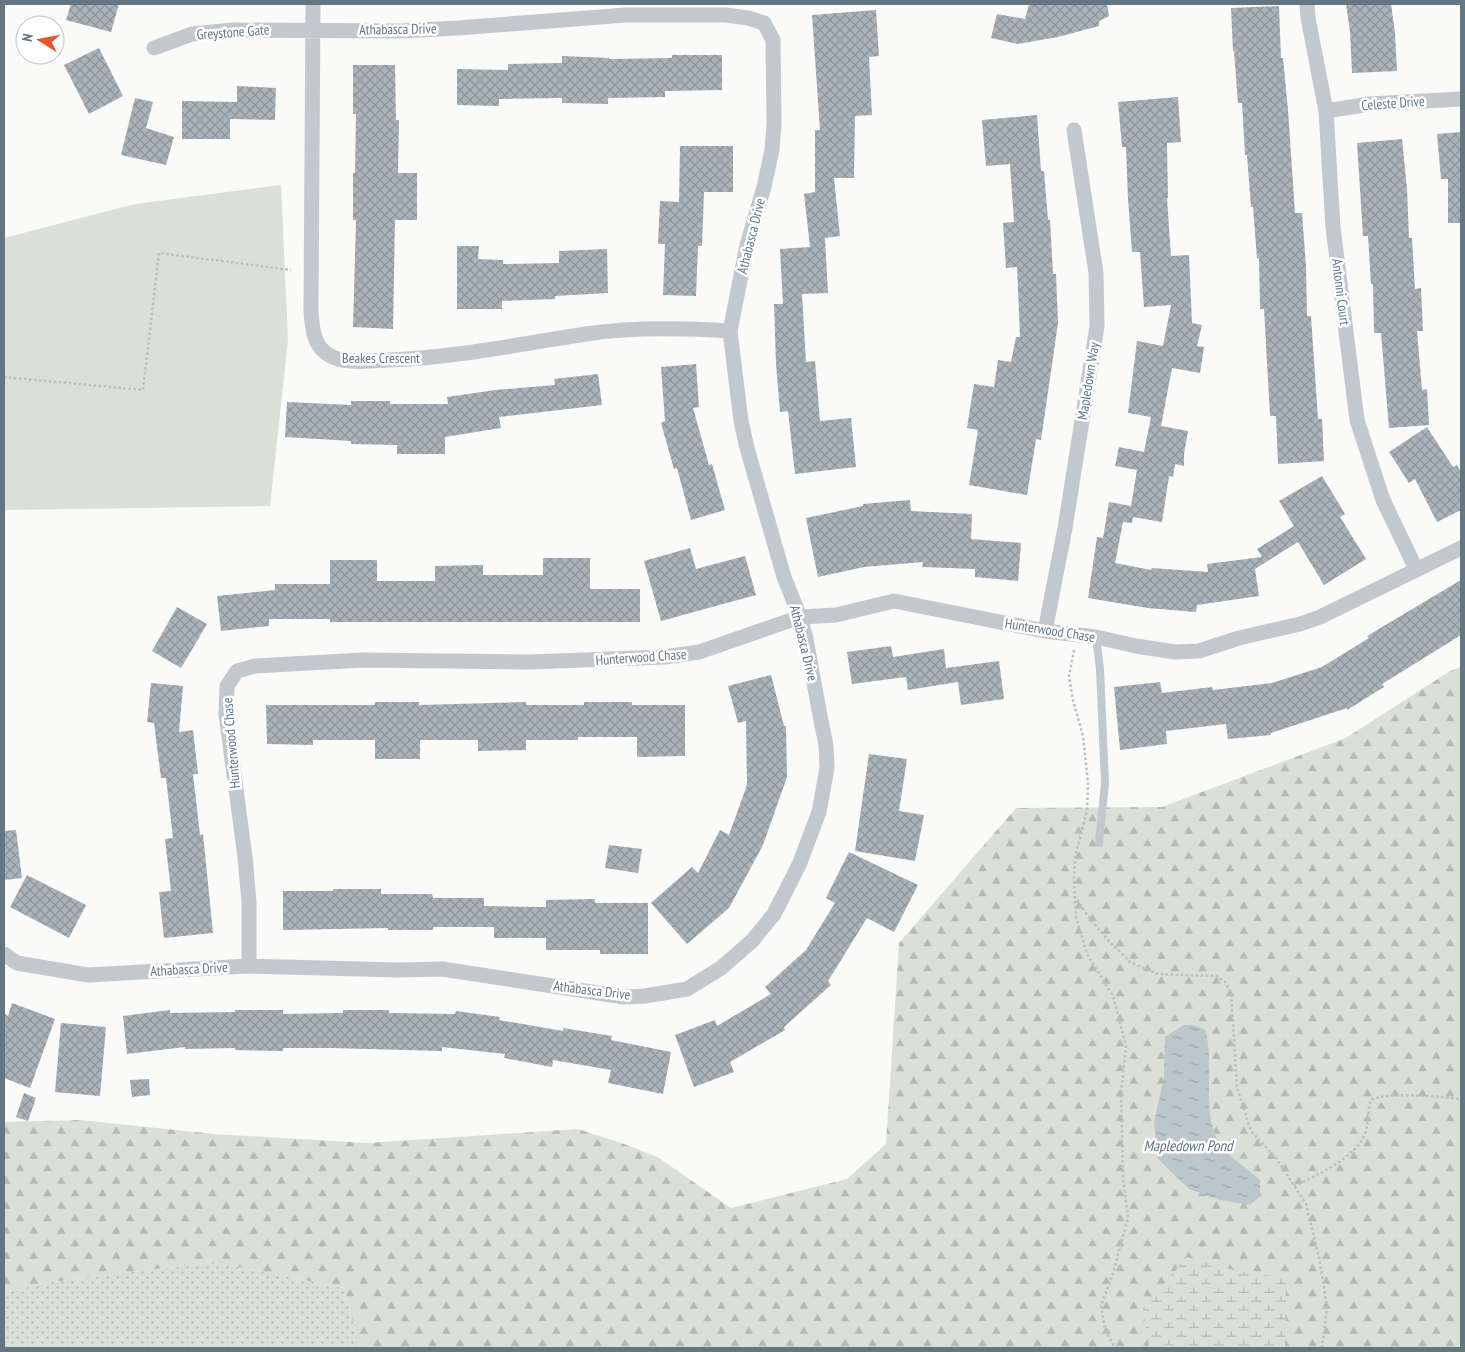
<svg xmlns="http://www.w3.org/2000/svg" width="1465" height="1352" font-family="'PT Sans Narrow',sans-serif">
<style>
.grass{fill:url(#grass-dots)}
.forest{fill:url(#forest-firs)}
.wetland{fill:url(#wetland-marsh)}
.green{fill:#dadfd7}
.water{fill:url(#water-ripples)}
.building{fill:url(#building-cross-hatch)}
.lines{fill:none;stroke-linecap:round;stroke-linejoin:round}
.path{stroke:#bbbfc2;stroke-width:2.5;stroke-dasharray:2.5 2.5;stroke-linecap:butt}
.lane{stroke:#c3c8cc;stroke-width:8}
.street{stroke:#c3c8cc;stroke-width:15}
.labels{text-anchor:middle;dominant-baseline:central;stroke-width:5;stroke-linejoin:round;paint-order:stroke}
.street-label{font-size:14px;fill:#657683;stroke:#fff}
.water-label{font-size:15px;font-style:italic;fill:#60757c;stroke:#fff}
</style>
<defs>
<pattern id="grass-dots" width="8" height="8" patternUnits="userSpaceOnUse" patternTransform="scale(1.25)"><rect width="8" height="8" fill="#dadfd7"/><path d="M2 2h.1M6 6h.1" fill="none" stroke="#b4b9b4" stroke-width="1.8" stroke-linecap="round"/></pattern>
<pattern id="forest-firs" width="22" height="20" patternUnits="userSpaceOnUse" patternTransform="scale(1.25)"><rect width="22" height="20" fill="#dadfd7"/><path d="M5 1l3.5 6h-7zM16 11l3.5 6h-7z" fill="#b4b9b4"/></pattern>
<pattern id="wetland-marsh" width="20" height="14" patternUnits="userSpaceOnUse" patternTransform="scale(1.25)"><rect width="20" height="14" fill="#dadfd7"/><path d="M1 5h8M5 5V1M11 12h8M15 12V8" fill="none" stroke="#b4b9b4"/></pattern>
<pattern id="water-ripples" width="26" height="14" patternUnits="userSpaceOnUse" patternTransform="scale(1.25)"><rect width="26" height="14" fill="#bbc7cb"/><path d="M2 4q2-2 4 0t4 0M15 11q2-2 4 0t4 0" fill="none" stroke="#9ca6aa"/></pattern>
<pattern id="building-cross-hatch" width="8" height="8" patternUnits="userSpaceOnUse" patternTransform="scale(1.25)"><rect width="8" height="8" fill="#aab3b9"/><path d="M0 0l8 8M0 8l8-8" fill="none" stroke="#8e969c"/></pattern>
</defs>
<rect width="100%" height="100%" fill="#fafaf8"/>
<path class="grass" d="M 214,1262 L 344,1288 L 360,1348 L 4,1348 L 4,1293 L 44,1283 Z"/>
<path class="forest" d="M 1461,667 L 1461,1348 L 360,1348 L 344,1288 L 214,1262 L 44,1283 L 4,1293 L 4,1122 L 81,1120 L 214,1134 L 367,1143 L 578,1129 L 630,1146 L 659,1158 L 731,1208 L 847,1179 L 886,1144 L 899,943 L 1016,808 L 1162,807 L 1346,738 L 1450,671 Z"/>
<path class="wetland" d="M 1187,1257 L 1233,1270 L 1286,1278 L 1285,1348 L 1149,1348 L 1143,1308 Z"/>
<path class="green" d="M 281,185 L 288,340 L 270,506 L 4,510 L 4,238 L 135,204 Z"/>
<path class="water" d="M 1184,1025 L 1193,1025 L 1205,1030 C 1216,1063 1199,1117 1222,1147 C 1231,1158 1250,1171 1260,1180 L 1260,1196 L 1250,1205 L 1220,1200 L 1189,1189 L 1158,1159 L 1154,1122 L 1164,1077 L 1165,1037 Z"/>
<path class="building" d="M 71,4 L 119,4 L 111,32 L 66,20 Z
M 1029,4 L 1107,4 L 1109,16 L 1099,21 L 1099,26 L 1058,37 L 1018,44 L 991,38 L 997,14 L 1025,19 Z
M 1346,4 L 1391,4 L 1395,33 L 1397,71 L 1352,73 L 1350,31 Z
M 1279,6 L 1281,58 L 1283,58 L 1288,110 L 1295,213 L 1302,213 L 1306,266 L 1307,316 L 1311,316 L 1318,419 L 1322,419 L 1324,461 L 1278,464 L 1276,416 L 1270,416 L 1264,309 L 1260,309 L 1259,258 L 1257,258 L 1253,207 L 1251,207 L 1247,155 L 1245,155 L 1242,103 L 1238,103 L 1234,51 L 1233,51 L 1231,8 Z
M 876,10 L 879,56 L 869,57 L 872,115 L 855,116 L 854,178 L 834,178 L 840,236 L 825,238 L 828,293 L 802,294 L 806,362 L 815,361 L 820,421 L 851,418 L 856,467 L 795,474 L 788,411 L 780,412 L 776,364 L 774,304 L 783,304 L 780,249 L 810,247 L 804,194 L 815,192 L 815,130 L 820,130 L 812,15 Z
M 99,48 L 123,96 L 89,114 L 64,65 Z
M 672,55 L 722,55 L 722,90 L 665,91 L 665,97 L 608,98 L 608,104 L 562,103 L 562,98 L 499,99 L 499,106 L 457,105 L 457,69 L 508,70 L 508,64 L 562,63 L 562,56 L 609,58 L 609,59 L 672,58 Z
M 353,65 L 395,65 L 396,120 L 399,120 L 398,173 L 417,173 L 417,220 L 395,220 L 393,329 L 353,327 L 356,220 L 353,220 L 353,173 L 355,173 L 356,114 L 353,114 Z
M 237,86 L 276,88 L 275,120 L 230,119 L 230,139 L 182,139 L 182,101 L 237,102 Z
M 1178,97 L 1181,142 L 1167,143 L 1168,198 L 1167,198 L 1171,256 L 1189,255 L 1192,323 L 1202,325 L 1197,346 L 1204,347 L 1200,373 L 1172,368 L 1161,426 L 1188,431 L 1184,454 L 1184,466 L 1175,464 L 1173,477 L 1169,476 L 1162,522 L 1133,517 L 1132,523 L 1123,522 L 1115,563 L 1151,570 L 1152,568 L 1208,572 L 1207,564 L 1262,557 L 1257,549 L 1294,526 L 1279,501 L 1322,476 L 1345,514 L 1340,517 L 1366,559 L 1324,585 L 1298,542 L 1255,569 L 1259,596 L 1197,605 L 1196,612 L 1148,608 L 1088,598 L 1097,537 L 1103,538 L 1109,502 L 1131,506 L 1137,470 L 1115,466 L 1119,447 L 1144,452 L 1151,417 L 1128,413 L 1137,341 L 1163,346 L 1171,305 L 1144,307 L 1140,252 L 1132,252 L 1128,199 L 1126,147 L 1122,147 L 1118,102 Z
M 135,98 L 153,102 L 146,128 L 174,137 L 166,165 L 121,155 Z
M 1037,115 L 1041,171 L 1044,171 L 1048,220 L 1050,220 L 1053,274 L 1056,274 L 1058,323 L 1041,440 L 1036,439 L 1027,495 L 969,485 L 978,430 L 967,428 L 974,384 L 994,387 L 998,360 L 1011,362 L 1016,337 L 1020,337 L 1017,267 L 1006,268 L 1003,223 L 1014,222 L 1010,164 L 986,166 L 982,120 Z
M 1461,132 L 1461,223 L 1448,223 L 1448,179 L 1441,179 L 1437,134 Z
M 1402,139 L 1407,189 L 1409,238 L 1412,238 L 1415,289 L 1421,288 L 1423,331 L 1417,331 L 1422,390 L 1427,389 L 1429,425 L 1389,428 L 1381,333 L 1374,333 L 1373,284 L 1371,284 L 1368,236 L 1363,236 L 1357,143 Z
M 680,146 L 733,146 L 733,192 L 704,192 L 702,246 L 698,246 L 696,296 L 663,295 L 665,244 L 658,244 L 660,201 L 679,202 Z
M 457,246 L 479,246 L 478,259 L 503,260 L 503,264 L 559,263 L 559,251 L 607,249 L 608,293 L 555,296 L 555,299 L 502,301 L 502,309 L 457,309 Z
M 696,364 L 699,407 L 693,408 L 709,465 L 712,464 L 725,510 L 691,520 L 677,468 L 674,469 L 661,423 L 665,421 L 661,367 Z
M 598,374 L 602,405 L 499,417 L 501,428 L 445,437 L 445,454 L 397,454 L 397,445 L 351,444 L 351,441 L 285,437 L 287,402 L 351,405 L 351,401 L 390,401 L 390,404 L 448,404 L 447,397 L 495,390 L 555,385 L 554,379 Z
M 1427,427 L 1453,467 L 1457,465 L 1461,473 L 1461,510 L 1437,522 L 1415,479 L 1409,483 L 1389,452 Z
M 910,500 L 911,511 L 972,514 L 971,539 L 1021,543 L 1018,581 L 975,577 L 975,569 L 922,567 L 923,562 L 864,567 L 818,577 L 806,518 L 863,506 L 863,504 Z
M 690,548 L 696,569 L 745,556 L 756,595 L 661,621 L 644,561 Z
M 543,558 L 590,558 L 590,589 L 640,589 L 640,622 L 330,622 L 330,619 L 269,619 L 269,626 L 221,631 L 217,596 L 275,590 L 275,584 L 330,584 L 330,560 L 377,560 L 377,581 L 435,581 L 435,566 L 483,565 L 483,575 L 543,575 Z
M 1461,580 L 1461,635 L 1382,684 L 1384,687 L 1347,710 L 1347,708 L 1271,733 L 1271,735 L 1228,739 L 1226,724 L 1166,731 L 1167,744 L 1120,750 L 1114,687 L 1160,682 L 1162,693 L 1212,687 L 1213,690 L 1272,683 L 1322,667 L 1369,638 L 1367,636 Z
M 177,607 L 207,624 L 181,668 L 152,651 Z
M 891,646 L 893,657 L 944,649 L 946,668 L 999,661 L 1004,699 L 961,705 L 958,682 L 908,690 L 906,677 L 852,684 L 847,652 Z
M 771,675 L 784,726 L 786,726 L 787,777 L 763,845 L 729,908 L 687,944 L 651,903 L 692,867 L 698,873 L 720,830 L 729,835 L 747,785 L 746,721 L 738,723 L 728,686 Z
M 151,683 L 183,686 L 179,732 L 193,730 L 198,774 L 193,774 L 200,835 L 203,834 L 213,933 L 164,938 L 159,892 L 171,891 L 165,839 L 173,838 L 166,778 L 161,778 L 154,723 L 147,722 Z
M 375,702 L 419,702 L 419,705 L 526,702 L 526,705 L 584,705 L 584,702 L 632,702 L 632,705 L 685,705 L 685,756 L 637,757 L 637,737 L 578,737 L 578,740 L 526,740 L 526,750 L 478,751 L 478,740 L 420,740 L 420,759 L 375,759 L 375,740 L 313,740 L 313,745 L 267,744 L 266,705 L 375,705 Z
M 869,754 L 907,759 L 899,811 L 924,815 L 915,861 L 855,851 Z
M 16,830 L 22,878 L 4,880 L 4,831 Z
M 609,845 L 642,849 L 638,873 L 605,868 Z
M 849,852 L 918,885 L 894,932 L 867,918 L 828,981 L 831,985 L 784,1027 L 785,1030 L 730,1062 L 734,1072 L 694,1087 L 675,1035 L 715,1020 L 717,1026 L 771,994 L 765,987 L 806,950 L 835,903 L 826,898 Z
M 27,875 L 86,905 L 69,938 L 10,907 Z
M 333,889 L 381,889 L 381,894 L 432,894 L 433,898 L 484,898 L 484,906 L 546,907 L 546,900 L 595,899 L 595,903 L 648,903 L 648,954 L 600,954 L 600,950 L 546,950 L 546,938 L 494,938 L 494,927 L 433,927 L 433,930 L 388,930 L 388,928 L 283,930 L 283,891 L 333,891 Z
M 12,1003 L 55,1019 L 30,1088 L 4,1078 L 4,1013 L 8,1016 Z
M 170,1010 L 170,1013 L 235,1012 L 235,1010 L 283,1010 L 283,1014 L 343,1013 L 343,1010 L 389,1010 L 389,1013 L 455,1014 L 456,1011 L 500,1017 L 499,1020 L 563,1031 L 563,1028 L 612,1036 L 611,1040 L 671,1052 L 663,1094 L 608,1083 L 611,1070 L 553,1060 L 552,1067 L 504,1058 L 505,1054 L 442,1047 L 442,1051 L 331,1048 L 283,1048 L 283,1051 L 235,1050 L 235,1048 L 185,1049 L 185,1047 L 127,1054 L 123,1016 Z
M 61,1023 L 106,1027 L 100,1096 L 55,1092 Z
M 149,1079 L 150,1095 L 132,1097 L 130,1080 Z
M 24,1093 L 36,1098 L 28,1121 L 16,1117 Z"/>
<g class="lines">
<path class="path" d="M 4,377 L 143,390 L 159,253 L 291,270
M 1074,650 L 1069,676 L 1073,700 L 1083,736 L 1088,783 L 1087,810 L 1075,857 L 1074,880 L 1076,917 L 1087,954 L 1113,996 L 1126,1046 L 1121,1094 L 1123,1177 L 1128,1218 L 1113,1273 L 1101,1306 L 1105,1329 L 1115,1348
M 1077,900 L 1090,919 L 1109,941 L 1130,962 L 1157,974 L 1216,976 L 1225,982 L 1231,993 L 1237,1088 L 1251,1131 L 1276,1158 L 1306,1204 L 1320,1262 L 1327,1308 L 1322,1348
M 1294,1186 C 1316,1176 1355,1158 1365,1134 C 1369,1123 1367,1111 1371,1100 C 1388,1091 1441,1097 1461,1099"/>
<path class="lane" d="M 1096,637 L 1100,669 L 1105,783 L 1099,843"/>
<path class="street" d="M 313,4 L 311,310 C 312,331 314,352 338,359 C 353,363 372,361 387,360 C 454,358 520,344 586,334 C 633,327 682,328 730,331
M 1307,4 L 1308,18 L 1326,111 L 1333,227 L 1357,420 L 1383,500 L 1416,569
M 1326,111 L 1370,104 L 1461,99
M 1045,631 L 1065,528 L 1097,326 L 1096,273 L 1074,130
M 4,954 L 17,963 L 88,975 L 249,966 L 399,970 L 442,969 L 624,997 L 645,996 L 687,989 L 721,968 L 752,941 L 774,914 L 799,865 L 819,812 L 827,768 L 826,745 L 821,721 L 806,639 L 800,617 L 784,577 L 747,448 L 741,421 L 730,331 L 747,245 L 764,187 L 772,150 L 774,124 L 773,40 L 764,23 L 748,18 L 726,15 L 626,15 L 458,28 L 401,31 L 233,30 L 192,34 L 154,48
M 249,966 L 249,902 L 245,857 L 226,714 L 227,686 L 237,671 L 255,666 L 363,660 L 529,662 L 664,657 L 699,652 L 800,617 L 836,615 L 894,601 L 1045,631 L 1096,637 L 1136,646 L 1175,652 L 1199,651 L 1239,638 L 1300,624 L 1320,617 L 1461,548"/>
</g>
<g class="labels">
<g class="street-label">
<text transform="translate(398 29) rotate(-1)">Athabasca Drive</text>
<text transform="translate(233 32) rotate(-4)">Greystone Gate</text>
<text transform="translate(1393 103) rotate(-4)">Celeste Drive</text>
<text transform="translate(751 236) rotate(-76)">Athabasca Drive</text>
<text transform="translate(1341 292) rotate(83)">Antonni Court</text>
<text x="381" y="358">Beakes Crescent</text>
<text transform="translate(1088 381) rotate(-81)">Mapledown Way</text>
<text transform="translate(1050 630) rotate(9)">Hunterwood Chase</text>
<text transform="translate(804 643) rotate(76)">Athabasca Drive</text>
<text transform="translate(641 657) rotate(-4)">Hunterwood Chase</text>
<text transform="translate(231 743) rotate(-95)">Hunterwood Chase</text>
<text transform="translate(189 969) rotate(-3)">Athabasca Drive</text>
<text transform="translate(592 990) rotate(7)">Athabasca Drive</text>
</g>
<g class="water-label">
<text x="1188" y="1145">Mapledown Pond</text>
</g>
</g>
<rect width="1465" height="1352" fill="none" stroke="#657683" stroke-width="10"/>
<g transform="translate(40 40) rotate(281)"><circle r="24" fill="#ffffff" stroke="#c1c8cd"/>
<path d="M0-4L9 19L0 12L-9 19Z" fill="#e4572e"/>
<text y="-8" font-size="14" font-weight="bold" text-anchor="middle" fill="#657683">N</text>
</g>
</svg>
